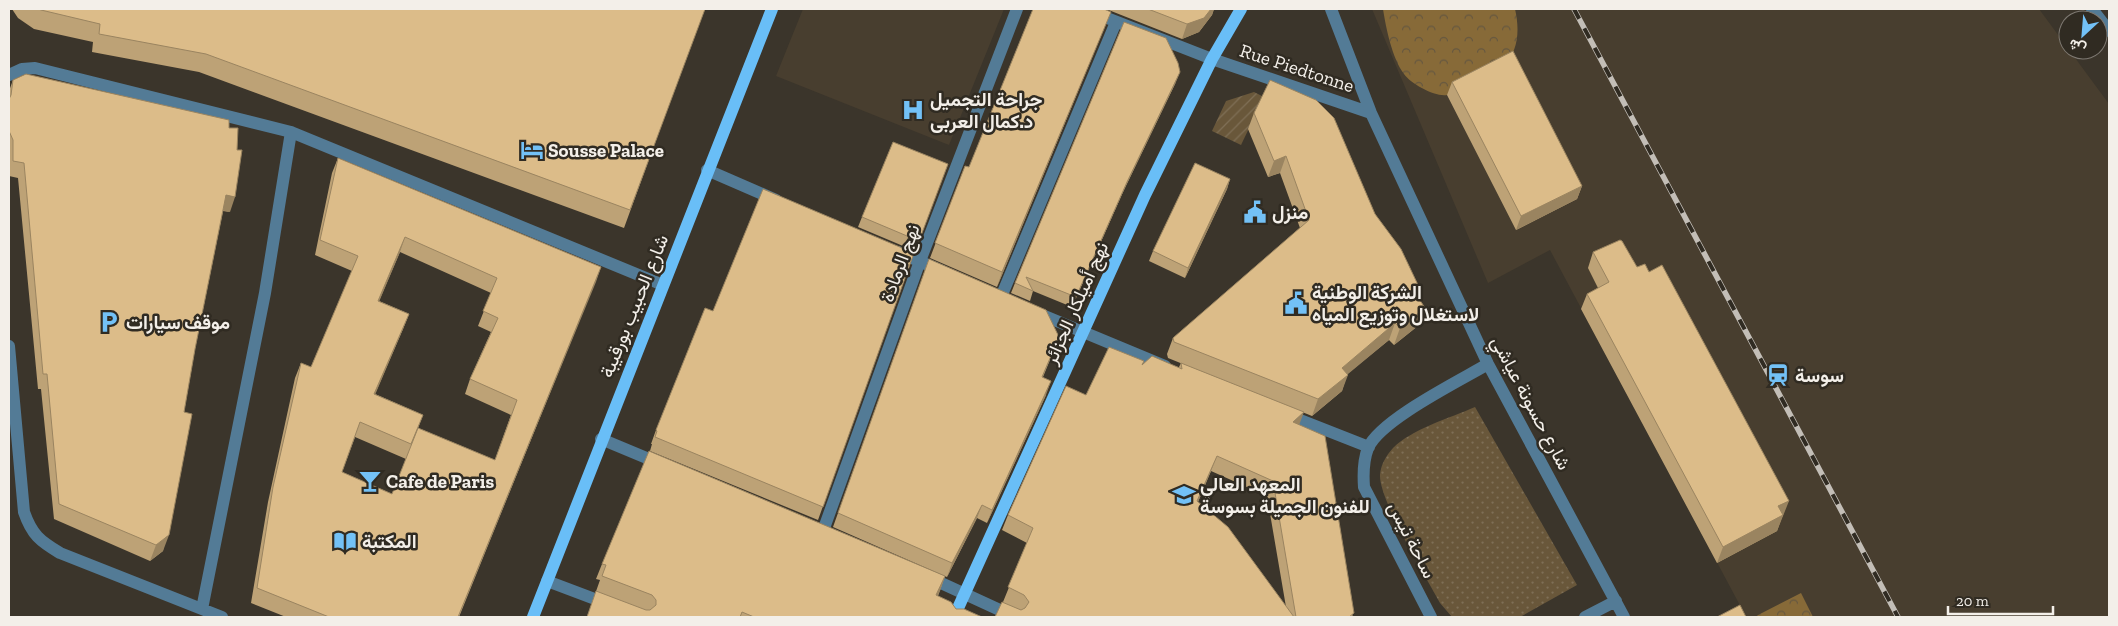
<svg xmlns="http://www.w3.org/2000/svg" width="2118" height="626" font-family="'Zilla Slab',Vazirmatn,serif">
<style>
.built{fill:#483e2f}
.forest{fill:url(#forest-crowns)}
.park{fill:url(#park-dots)}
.garden{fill:url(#garden-furrows)}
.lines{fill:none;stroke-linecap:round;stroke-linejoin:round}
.minor{stroke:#537b96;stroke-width:12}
.major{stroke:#69bef7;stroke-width:12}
.rail-casing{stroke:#c3beb7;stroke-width:5.5}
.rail{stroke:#302b22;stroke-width:4;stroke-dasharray:11;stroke-linecap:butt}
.wall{fill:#bda276;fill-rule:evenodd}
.shaded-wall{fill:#9a8460}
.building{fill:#dcbc89;stroke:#9a8460;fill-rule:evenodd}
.labels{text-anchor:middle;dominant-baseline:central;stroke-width:5;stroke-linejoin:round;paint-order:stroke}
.street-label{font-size:19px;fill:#f3efe9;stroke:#302b22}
.poi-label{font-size:19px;font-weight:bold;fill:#f3efe9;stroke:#302b22;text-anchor:start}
</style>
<defs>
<pattern id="forest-crowns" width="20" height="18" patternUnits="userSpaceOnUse" patternTransform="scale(1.25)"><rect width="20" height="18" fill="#876a38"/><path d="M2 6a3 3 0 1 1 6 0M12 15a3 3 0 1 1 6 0" fill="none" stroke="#655740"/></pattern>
<pattern id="park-dots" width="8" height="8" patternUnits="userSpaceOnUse" patternTransform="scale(1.25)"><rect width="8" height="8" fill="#69573a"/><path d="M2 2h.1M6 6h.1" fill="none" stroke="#7f6f56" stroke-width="1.8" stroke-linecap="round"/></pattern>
<pattern id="garden-furrows" width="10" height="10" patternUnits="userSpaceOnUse" patternTransform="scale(1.25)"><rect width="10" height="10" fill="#69573a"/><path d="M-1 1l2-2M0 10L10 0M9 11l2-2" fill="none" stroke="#7f6f56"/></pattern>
</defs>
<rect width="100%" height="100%" fill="#3b352b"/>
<path class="built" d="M 803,9 L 1004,9 L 949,145 L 776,76 Z
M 1372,9 L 2039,9 L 2109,104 L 2109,617 L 1733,617 L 1743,611 L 1550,250 L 1488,283 Z"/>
<path class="forest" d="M 1383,9 L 1515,9 C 1518,22 1519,37 1514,50 C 1508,70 1467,92 1447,95 C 1435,97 1411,84 1404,74 C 1392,58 1386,28 1383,9 Z
M 1801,593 L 1813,617 L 1755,617 L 1760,614 Z"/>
<path class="park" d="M 1475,407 L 1577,585 L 1520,617 L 1452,617 L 1440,603 C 1426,577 1379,500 1380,475 C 1381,464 1386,456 1393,448 C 1412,429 1450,418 1475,407 Z"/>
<path class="garden" d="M 1254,92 L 1264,97 L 1241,145 L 1212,131 L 1226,101 Z"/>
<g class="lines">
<path class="minor" d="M 1084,9 L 1212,59 L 1371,113
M 1331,9 L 1371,113 L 1488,364 L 1624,617
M 2092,9 L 2109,31
M 9,75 L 22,69 L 35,68 L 291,132 L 663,285
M 707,170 L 776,200
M 898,252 L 942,271
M 1001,297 L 1116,22
M 1035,312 L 1165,366
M 9,346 L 24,512 C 32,535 40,541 60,553 L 222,617
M 1285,414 L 1369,447
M 601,439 L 661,464
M 823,531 L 920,261 L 1017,9
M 928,577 L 1015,617
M 547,581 L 608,604
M 202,609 L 265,293 L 291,132
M 1431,617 L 1364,487 C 1363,473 1363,461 1368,448 C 1380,420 1459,381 1488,364
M 1585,617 L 1616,601"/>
<path class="major" d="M 533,617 L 772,9
M 954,617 L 1145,195 L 1212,59 L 1241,9"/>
<defs>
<path id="rail" d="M 1574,9 L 1898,617"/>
</defs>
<use href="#rail" class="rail-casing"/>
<use href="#rail" class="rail"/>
</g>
<path class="wall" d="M 12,9 L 705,9 L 690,47 L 624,228 L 199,72 L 92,52 L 93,42 L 34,29 L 18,18 Z
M 1106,9 L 1214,9 L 1212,15 L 1199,32 L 1182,39 Z
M 1105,26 L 997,287 L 930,258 L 965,166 L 969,167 Z
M 13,80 L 230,212 L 223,211 L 195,349 L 184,412 L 163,551 L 150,561 L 54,519 L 41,389 L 38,389 L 18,178 L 9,176 L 9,91 Z
M 1176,82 L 1123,192 L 1072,307 L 1033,291 L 1030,301 L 1011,293 L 1015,283 Z
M 1452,82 L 1582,186 L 1577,199 L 1516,230 L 1447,95 Z
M 1254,113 L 1375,214 L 1416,295 L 1425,308 L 1419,325 L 1394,345 L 1389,340 L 1347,374 L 1342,391 L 1312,416 L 1168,358 L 1167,354 L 1173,338 L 1300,228 L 1280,173 L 1268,177 L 1248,129 Z
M 338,158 L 601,267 L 459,617 L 286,617 L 251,603 L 268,502 L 295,378 L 301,363 L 311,367 L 352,271 L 315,255 L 332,173 ZM 400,252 L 491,293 L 478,326 L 491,332 L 470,379 L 465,394 L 511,415 L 495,460 L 418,428 L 423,415 L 375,394 L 403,329 L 409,314 L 379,301 ZM 355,437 L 406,459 L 392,494 L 342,472 Z
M 948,164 L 915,251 L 858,227 L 862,217 Z
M 1230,179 L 1227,189 L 1185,278 L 1149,261 L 1153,251 Z
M 1593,252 L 1637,267 L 1783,516 L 1782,517 L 1777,531 L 1717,563 L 1581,309 L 1587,294 L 1598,288 L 1588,268 Z
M 914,253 L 818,520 L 650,451 L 652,444 L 651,444 L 656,430 L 713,311 Z
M 929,259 L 1054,350 L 1043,377 L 1046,395 L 987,523 L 977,518 L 947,577 L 833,527 Z
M 1181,363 L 1299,425 L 1353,617 L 995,617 L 1003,602 L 1027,543 L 1002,530 L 1008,515 L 1086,395 L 1143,364 L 1179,367 ZM 1211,471 L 1267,496 L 1286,607 L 1198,502 Z
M 602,564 L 945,576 L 938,596 L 956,609 L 982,617 L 587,617 L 600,580 L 596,579 Z"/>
<path class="shaded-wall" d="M 1211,9 L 1214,9 L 1212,15 L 1199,32 L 1182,39 L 1187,24 Z
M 1111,12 L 1105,26 L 997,287 L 1002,272 Z
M 1180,72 L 1176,82 L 1123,192 L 1072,307 L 1076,297 L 1127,182 Z
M 1286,156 L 1280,173 L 1268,177 L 1274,161 Z
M 1230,179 L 1227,189 L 1185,278 L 1188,268 Z
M 1582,186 L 1577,199 L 1516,230 L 1521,216 Z
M 226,195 L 235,197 L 230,212 L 220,210 Z
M 405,237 L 400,252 L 373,316 L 378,301 Z
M 601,267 L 596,282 L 458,617 Z
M 1419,287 L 1413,303 L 1414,291 Z
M 1425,308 L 1419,325 L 1394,345 L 1400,328 Z
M 409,314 L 403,329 L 369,409 L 374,394 Z
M 1395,323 L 1389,340 L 1336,384 L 1342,368 Z
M 1059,337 L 1054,350 L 1037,390 L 1042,377 Z
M 1348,375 L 1342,391 L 1312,416 L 1318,399 Z
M 1051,381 L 1046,395 L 987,523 L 992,510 Z
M 1304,412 L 1298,428 L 1293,422 Z
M 1217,456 L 1211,471 L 1192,516 L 1197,501 Z
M 1789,501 L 1777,531 L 1717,563 L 1723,547 L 1778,506 Z
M 982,505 L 977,518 L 947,577 L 952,563 Z
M 169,535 L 163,551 L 150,561 L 156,545 Z
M 945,576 L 940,591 L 930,610 L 936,595 Z"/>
<path class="building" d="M 39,9 L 705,9 L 630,210 L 206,54 L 99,34 L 100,24 L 41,10 Z
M 1033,9 L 1104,9 L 1111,12 L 1002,272 L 935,243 L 965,166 L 969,167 Z
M 1148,9 L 1211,9 L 1204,18 L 1187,24 Z
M 1124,22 L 1166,38 L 1178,63 L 1180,72 L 1127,182 L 1076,297 L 1026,277 L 1033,291 L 1015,283 Z
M 1513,51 L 1582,186 L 1521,216 L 1452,82 Z
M 26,74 L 229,120 L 229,128 L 238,128 L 237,150 L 242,150 L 235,197 L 226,195 L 195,349 L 184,412 L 192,414 L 169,535 L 156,545 L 59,504 L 47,374 L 43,374 L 24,163 L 13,161 L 13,140 L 9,131 L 9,99 L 11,95 L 13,80 Z
M 1270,80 L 1316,100 L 1334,118 L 1375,214 L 1401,249 L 1419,287 L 1414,291 L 1425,308 L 1400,328 L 1395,323 L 1342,368 L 1348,375 L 1318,399 L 1174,342 L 1173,338 L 1309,220 L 1286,156 L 1274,161 L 1254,113 Z
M 893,142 L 948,164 L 919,241 L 862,217 Z
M 338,158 L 601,267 L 458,617 L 329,617 L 257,588 L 273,487 L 301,363 L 311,367 L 358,256 L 320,240 ZM 405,237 L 497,278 L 483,311 L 498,318 L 470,379 L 517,400 L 495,460 L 418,428 L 392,494 L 342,472 L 360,422 L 411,444 L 423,415 L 374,394 L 409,314 L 378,301 Z
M 1195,163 L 1230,179 L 1188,268 L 1153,251 Z
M 763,189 L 914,253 L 823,507 L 655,437 L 657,431 L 656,430 L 705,308 L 713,311 Z
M 1620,240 L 1622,241 L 1637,267 L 1645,264 L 1649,272 L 1662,265 L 1789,501 L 1778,506 L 1783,515 L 1723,547 L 1587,294 L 1609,282 L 1593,252 Z
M 929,259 L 1046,310 L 1059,337 L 1042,377 L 1051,381 L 992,510 L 982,505 L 952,563 L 838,513 Z
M 1109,347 L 1144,361 L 1142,365 L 1152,356 L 1182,369 L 1181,363 L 1304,412 L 1293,422 L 1325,436 L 1354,613 L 1349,617 L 1296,617 L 1273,481 L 1217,456 L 1197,501 L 1228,527 L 1294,617 L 995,617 L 1002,602 L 1021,610 L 1025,608 L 1029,602 L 1024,595 L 1008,587 L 1033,528 L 1008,515 L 1066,386 L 1086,395 Z
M 649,451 L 945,576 L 936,595 L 951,602 L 956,609 L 964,609 L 982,617 L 754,617 L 742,612 L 740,617 L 587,617 L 596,591 L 646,610 L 650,610 L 656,605 L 656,600 L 652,595 L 602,576 L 606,565 L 602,564 Z
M 1740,605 L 1746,617 L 1717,617 Z"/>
<defs>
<symbol id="hospital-bare" viewBox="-9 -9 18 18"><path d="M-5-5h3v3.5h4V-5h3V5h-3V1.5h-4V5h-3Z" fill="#73c1f6" stroke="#302b22" stroke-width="2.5" paint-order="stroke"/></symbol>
<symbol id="hotel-bare" viewBox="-9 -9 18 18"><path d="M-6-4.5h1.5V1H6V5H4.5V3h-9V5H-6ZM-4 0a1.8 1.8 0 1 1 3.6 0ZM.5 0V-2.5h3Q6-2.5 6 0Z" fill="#73c1f6" stroke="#302b22" stroke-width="2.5" paint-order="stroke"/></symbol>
<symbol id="civic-bare" viewBox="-9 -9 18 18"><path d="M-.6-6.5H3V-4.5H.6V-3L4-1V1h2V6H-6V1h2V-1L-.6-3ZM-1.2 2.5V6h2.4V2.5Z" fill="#73c1f6" stroke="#302b22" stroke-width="2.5" paint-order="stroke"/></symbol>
<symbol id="parking-bare" viewBox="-9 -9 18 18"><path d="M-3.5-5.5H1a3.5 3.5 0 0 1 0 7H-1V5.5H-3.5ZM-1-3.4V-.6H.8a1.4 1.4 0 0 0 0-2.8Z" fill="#73c1f6" stroke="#302b22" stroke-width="2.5" paint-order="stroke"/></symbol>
<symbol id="station-bare" viewBox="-9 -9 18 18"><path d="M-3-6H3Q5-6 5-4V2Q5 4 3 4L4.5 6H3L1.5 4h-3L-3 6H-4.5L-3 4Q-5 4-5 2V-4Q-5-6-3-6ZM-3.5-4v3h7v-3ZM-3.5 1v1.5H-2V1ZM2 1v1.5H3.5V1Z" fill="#73c1f6" stroke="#302b22" stroke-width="2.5" paint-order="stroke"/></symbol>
<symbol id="bar-bare" viewBox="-9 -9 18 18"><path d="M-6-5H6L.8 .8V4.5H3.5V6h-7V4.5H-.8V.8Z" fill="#73c1f6" stroke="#302b22" stroke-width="2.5" paint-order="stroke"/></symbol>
<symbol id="university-bare" viewBox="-9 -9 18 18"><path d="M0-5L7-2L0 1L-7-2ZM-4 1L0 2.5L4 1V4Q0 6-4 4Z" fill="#73c1f6" stroke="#302b22" stroke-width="2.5" paint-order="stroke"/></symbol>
<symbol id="library-bare" viewBox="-9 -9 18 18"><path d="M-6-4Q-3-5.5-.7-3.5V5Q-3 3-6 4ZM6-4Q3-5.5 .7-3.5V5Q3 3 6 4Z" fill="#73c1f6" stroke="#302b22" stroke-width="2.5" paint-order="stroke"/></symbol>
</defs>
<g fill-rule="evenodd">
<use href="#hospital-bare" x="897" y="94" width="32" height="32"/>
<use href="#hotel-bare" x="516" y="134" width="32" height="32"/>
<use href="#civic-bare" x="1239" y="196" width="32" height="32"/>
<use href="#civic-bare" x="1280" y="287" width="32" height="32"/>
<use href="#parking-bare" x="93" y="306" width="32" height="32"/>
<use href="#station-bare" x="1762" y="359" width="32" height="32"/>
<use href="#bar-bare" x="354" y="465" width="32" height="32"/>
<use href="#university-bare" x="1168" y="479" width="32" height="32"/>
<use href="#library-bare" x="329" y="525" width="32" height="32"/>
</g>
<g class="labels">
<g class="street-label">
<text transform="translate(1297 68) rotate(18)">Rue Piedtonne</text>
<text transform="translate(900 263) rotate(-70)">نهج الرمادة</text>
<text transform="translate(1076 303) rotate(-66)">نهج أميلكار الجزائر</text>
<text transform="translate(634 306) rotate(-68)">شارع الحبيب بورقيبة</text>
<text transform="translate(1531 403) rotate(62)">شارع حسونة عياشي</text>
<text transform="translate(1412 540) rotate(63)">ساحة تيس</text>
</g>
<g class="poi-label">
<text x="930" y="99">جراحة التجميل<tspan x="930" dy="22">د.كمال العربى</tspan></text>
<text x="548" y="150">Sousse Palace</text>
<text x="1272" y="212">منزل</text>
<text x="1312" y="292">الشركة الوطنية<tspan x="1312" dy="22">لاستغلال وتوزيع المياه</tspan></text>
<text x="126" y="322">موقف سيارات</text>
<text x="1795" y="375">سوسة</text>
<text x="386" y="481">Cafe de Paris</text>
<text x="1200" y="484">المعهد العالي<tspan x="1200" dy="22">للفنون الجميلة بسوسة</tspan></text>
<text x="362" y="541">المكتبة</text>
</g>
</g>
<rect width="2118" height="626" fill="none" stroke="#f3efe9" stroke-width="20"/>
<g transform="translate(2083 35) rotate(206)"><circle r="24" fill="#302b22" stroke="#7e7972"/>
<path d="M0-4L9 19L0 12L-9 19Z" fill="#73c1f6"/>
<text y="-8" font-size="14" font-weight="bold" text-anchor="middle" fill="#f3efe9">ش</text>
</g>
<path d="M1948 606v8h105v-8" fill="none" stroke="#f3efe9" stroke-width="2.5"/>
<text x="1956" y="606" font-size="15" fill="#f3efe9" stroke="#302b22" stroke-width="4" paint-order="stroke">20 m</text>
</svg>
